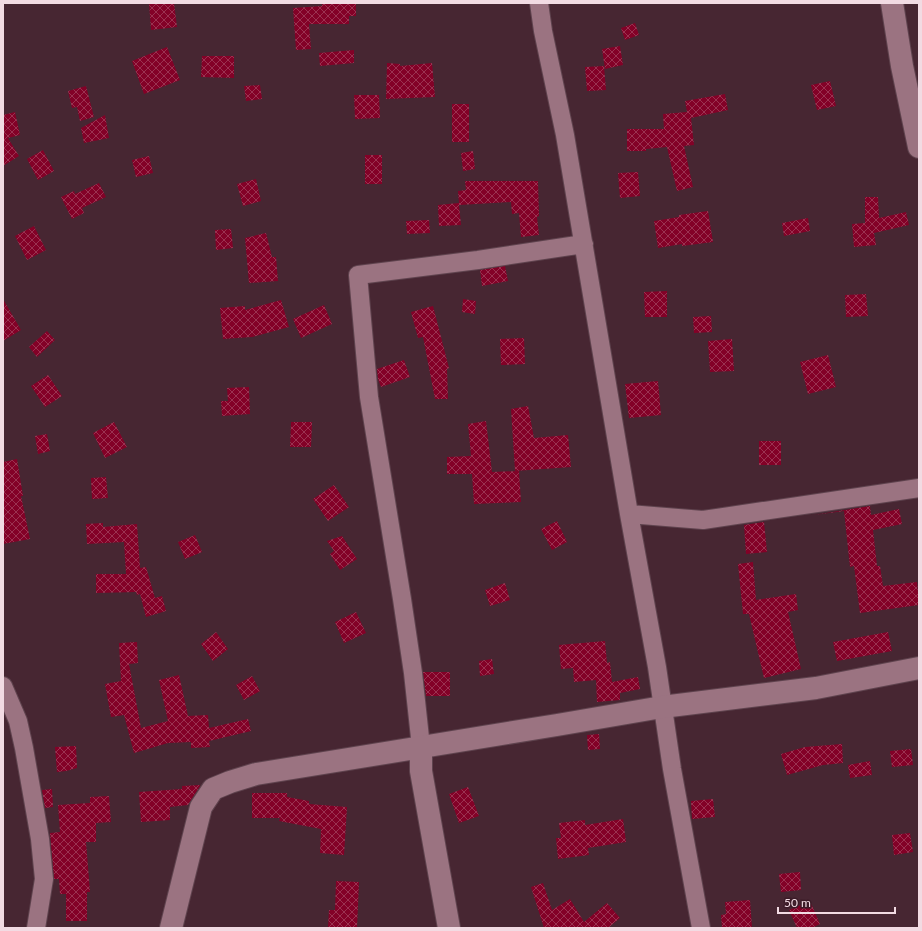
<svg xmlns="http://www.w3.org/2000/svg" width="922" height="931" font-family="Lato,sans-serif">
<style>
.building{fill:url(#building-cross-hatch)}
.lines{fill:none;stroke-linecap:round;stroke-linejoin:round}
.minor-casing{stroke:#5f434e;stroke-width:20}
.tertiary-casing{stroke:#5f434e;stroke-width:24}
.minor{stroke:#9b7381;stroke-width:18}
.tertiary{stroke:#9b7381;stroke-width:22}
</style>
<defs>
<pattern id="building-cross-hatch" width="8" height="8" patternUnits="userSpaceOnUse"><rect width="8" height="8" fill="#830127"/><path d="M0 0l8 8M0 8l8-8" fill="none" stroke="#9b3251"/></pattern>
</defs>
<rect width="100%" height="100%" fill="#472632"/>
<path class="building" d="M 149,3 L 174,3 L 177,27 L 151,30 Z
M 322,3 L 356,3 L 356,16 L 349,16 L 349,24 L 309,24 L 311,49 L 296,50 L 293,8 L 322,6 Z
M 635,23 L 639,35 L 625,40 L 621,28 Z
M 620,46 L 623,65 L 605,69 L 602,49 Z
M 167,47 L 180,80 L 144,94 L 132,61 Z
M 354,50 L 354,63 L 320,66 L 319,53 Z
M 202,56 L 234,56 L 234,78 L 201,77 Z
M 387,63 L 400,64 L 400,66 L 432,63 L 435,97 L 386,99 Z
M 604,66 L 606,90 L 587,91 L 585,67 Z
M 830,81 L 836,106 L 817,110 L 811,85 Z
M 260,85 L 262,99 L 246,101 L 244,86 Z
M 86,86 L 94,117 L 80,121 L 77,107 L 72,108 L 68,91 Z
M 725,94 L 728,110 L 691,118 L 694,145 L 684,146 L 693,187 L 677,191 L 667,147 L 646,149 L 646,151 L 627,151 L 627,129 L 664,129 L 663,114 L 687,112 L 685,101 Z
M 354,95 L 379,95 L 380,118 L 355,119 Z
M 452,104 L 469,104 L 469,142 L 452,142 Z
M 15,112 L 20,135 L 8,138 L 19,156 L 3,166 L 3,115 Z
M 105,115 L 109,138 L 84,143 L 81,128 Z
M 43,150 L 54,171 L 38,180 L 27,159 Z
M 473,151 L 475,169 L 463,171 L 461,153 Z
M 365,155 L 382,155 L 382,184 L 365,184 Z
M 149,156 L 153,173 L 136,177 L 132,160 Z
M 638,172 L 640,196 L 620,198 L 618,173 Z
M 256,179 L 261,201 L 243,206 L 237,184 Z
M 465,181 L 538,181 L 539,216 L 537,217 L 539,235 L 521,237 L 519,213 L 512,214 L 511,202 L 459,205 L 461,225 L 439,226 L 438,205 L 459,203 L 458,191 L 466,190 Z
M 99,183 L 106,197 L 82,208 L 84,213 L 72,219 L 61,197 L 74,191 L 75,194 Z
M 865,197 L 878,197 L 879,218 L 906,212 L 909,225 L 874,233 L 876,245 L 854,247 L 852,224 L 865,223 Z
M 708,211 L 713,242 L 682,246 L 682,244 L 658,248 L 654,221 L 679,217 L 679,215 Z
M 808,218 L 810,231 L 784,236 L 782,223 Z
M 429,220 L 430,233 L 407,234 L 406,221 Z
M 34,226 L 46,250 L 27,260 L 15,236 Z
M 231,229 L 233,248 L 216,250 L 215,230 Z
M 266,233 L 272,257 L 276,257 L 278,281 L 249,283 L 245,238 Z
M 505,266 L 508,281 L 482,286 L 480,270 Z
M 667,291 L 667,317 L 645,317 L 644,292 Z
M 866,294 L 868,316 L 846,317 L 845,295 Z
M 3,299 L 21,330 L 3,341 Z
M 463,299 L 476,301 L 475,314 L 462,312 Z
M 281,300 L 289,327 L 252,337 L 223,339 L 220,308 L 245,306 L 245,310 Z
M 324,305 L 332,324 L 301,338 L 293,319 Z
M 433,306 L 449,368 L 447,369 L 448,399 L 435,399 L 423,337 L 418,338 L 411,312 Z
M 711,316 L 712,332 L 694,333 L 693,317 Z
M 47,331 L 55,340 L 37,357 L 29,347 Z
M 524,338 L 525,364 L 501,365 L 500,339 Z
M 732,339 L 734,371 L 710,372 L 708,341 Z
M 828,355 L 836,387 L 808,394 L 800,362 Z
M 404,360 L 410,377 L 381,387 L 378,379 L 377,369 Z
M 48,375 L 62,396 L 45,407 L 31,386 Z
M 658,381 L 661,415 L 629,418 L 625,384 Z
M 249,387 L 250,414 L 222,416 L 221,401 L 228,401 L 227,388 Z
M 528,406 L 534,438 L 568,435 L 571,467 L 515,471 L 511,409 Z
M 486,421 L 492,472 L 519,471 L 521,502 L 474,504 L 472,474 L 447,474 L 447,457 L 471,456 L 468,424 Z
M 114,422 L 127,447 L 105,458 L 93,433 Z
M 291,422 L 312,422 L 311,447 L 290,447 Z
M 47,434 L 50,451 L 38,454 L 35,436 Z
M 759,441 L 781,441 L 781,465 L 759,465 Z
M 17,459 L 23,496 L 21,496 L 30,539 L 3,544 L 3,462 Z
M 106,477 L 108,498 L 92,499 L 91,478 Z
M 334,485 L 349,507 L 328,521 L 313,499 Z
M 870,506 L 871,515 L 899,509 L 902,524 L 873,530 L 877,566 L 880,566 L 883,586 L 917,582 L 919,605 L 860,613 L 854,566 L 850,567 L 844,511 L 814,515 Z
M 557,521 L 567,542 L 552,550 L 541,529 Z
M 764,522 L 767,552 L 746,554 L 744,525 Z
M 103,523 L 103,527 L 137,524 L 140,568 L 146,567 L 155,598 L 162,596 L 166,611 L 146,617 L 140,594 L 137,595 L 136,592 L 96,593 L 96,574 L 126,574 L 124,542 L 87,544 L 86,524 Z
M 195,535 L 202,552 L 185,559 L 178,542 Z
M 342,536 L 357,559 L 340,570 L 330,554 L 334,551 L 327,541 Z
M 753,562 L 756,600 L 796,594 L 798,610 L 788,612 L 801,669 L 764,678 L 749,614 L 743,614 L 738,564 Z
M 505,583 L 510,600 L 490,606 L 485,590 Z
M 356,612 L 366,633 L 344,643 L 335,622 Z
M 216,632 L 228,649 L 213,661 L 201,644 Z
M 888,632 L 892,651 L 837,661 L 833,642 Z
M 605,641 L 607,663 L 610,662 L 612,682 L 638,677 L 640,689 L 620,693 L 620,700 L 597,702 L 596,680 L 574,682 L 573,668 L 561,669 L 559,645 Z
M 137,642 L 138,663 L 129,664 L 141,728 L 168,721 L 159,680 L 179,675 L 188,716 L 208,715 L 209,728 L 248,719 L 251,731 L 209,741 L 210,747 L 191,748 L 191,742 L 168,743 L 134,753 L 124,715 L 111,717 L 105,684 L 121,681 L 119,643 Z
M 492,659 L 494,674 L 480,676 L 479,661 Z
M 423,672 L 450,672 L 450,696 L 426,696 Z
M 252,676 L 260,691 L 244,700 L 236,685 Z
M 599,734 L 600,749 L 588,750 L 587,735 Z
M 842,744 L 843,763 L 823,765 L 787,775 L 781,754 L 805,747 Z
M 76,746 L 77,768 L 66,771 L 57,772 L 55,747 Z
M 911,749 L 913,765 L 892,767 L 890,751 Z
M 870,761 L 872,775 L 850,778 L 848,765 Z
M 200,785 L 200,786 L 191,800 L 188,805 L 170,807 L 170,820 L 141,822 L 139,792 L 182,789 L 182,786 Z
M 468,787 L 479,816 L 459,823 L 449,794 Z
M 52,789 L 53,807 L 45,808 L 42,790 Z
M 252,793 L 287,793 L 287,797 L 309,801 L 309,804 L 347,807 L 344,855 L 320,853 L 321,829 L 279,821 L 280,818 L 252,818 Z
M 109,796 L 111,822 L 96,823 L 96,842 L 86,842 L 90,892 L 87,892 L 87,921 L 66,921 L 66,894 L 60,894 L 59,879 L 54,879 L 50,833 L 60,832 L 58,805 L 90,803 L 90,797 Z
M 713,799 L 715,817 L 692,819 L 691,801 Z
M 623,819 L 626,842 L 588,848 L 589,855 L 558,859 L 556,838 L 561,838 L 559,823 L 585,820 L 585,825 Z
M 910,833 L 913,852 L 894,855 L 892,835 Z
M 800,872 L 801,890 L 781,892 L 779,874 Z
M 336,881 L 359,882 L 357,928 L 328,928 L 329,910 L 335,910 Z
M 543,883 L 552,910 L 570,899 L 584,922 L 607,903 L 620,918 L 608,928 L 544,928 L 531,887 Z
M 750,900 L 752,928 L 722,928 L 721,915 L 726,914 L 725,902 Z
M 810,901 L 820,924 L 812,928 L 797,928 L 789,910 Z"/>
<g class="lines">
<defs>
<path id="minor" d="M 539,3 L 543,31 L 565,135 L 629,514 L 657,667 L 672,769 L 701,928
M 629,514 L 703,520 L 919,488
M 3,686 L 18,721 L 24,748 L 40,839 L 44,879 L 36,928
M 421,747 L 413,673 L 402,599 L 369,397 L 358,275 L 478,260 L 584,244"/>
<path id="tertiary" d="M 892,3 L 902,66 L 919,147
M 421,747 L 421,771 L 449,928
M 171,928 L 201,807 L 213,789 L 230,782 L 256,774 L 557,725 L 662,707 L 816,688 L 919,668"/>
</defs>
<use href="#minor" class="minor-casing"/>
<use href="#tertiary" class="tertiary-casing"/>
<use href="#minor" class="minor"/>
<use href="#tertiary" class="tertiary"/>
</g>
<rect width="922" height="931" fill="none" stroke="#f2dbe3" stroke-width="8"/>
<path d="M778 907v6h117v-6" fill="none" stroke="#f2dbe3" stroke-width="2"/>
<text x="784" y="907" font-size="12" fill="#f2dbe3" stroke="#3c1c28" stroke-width="3" paint-order="stroke">50 m</text>
</svg>
